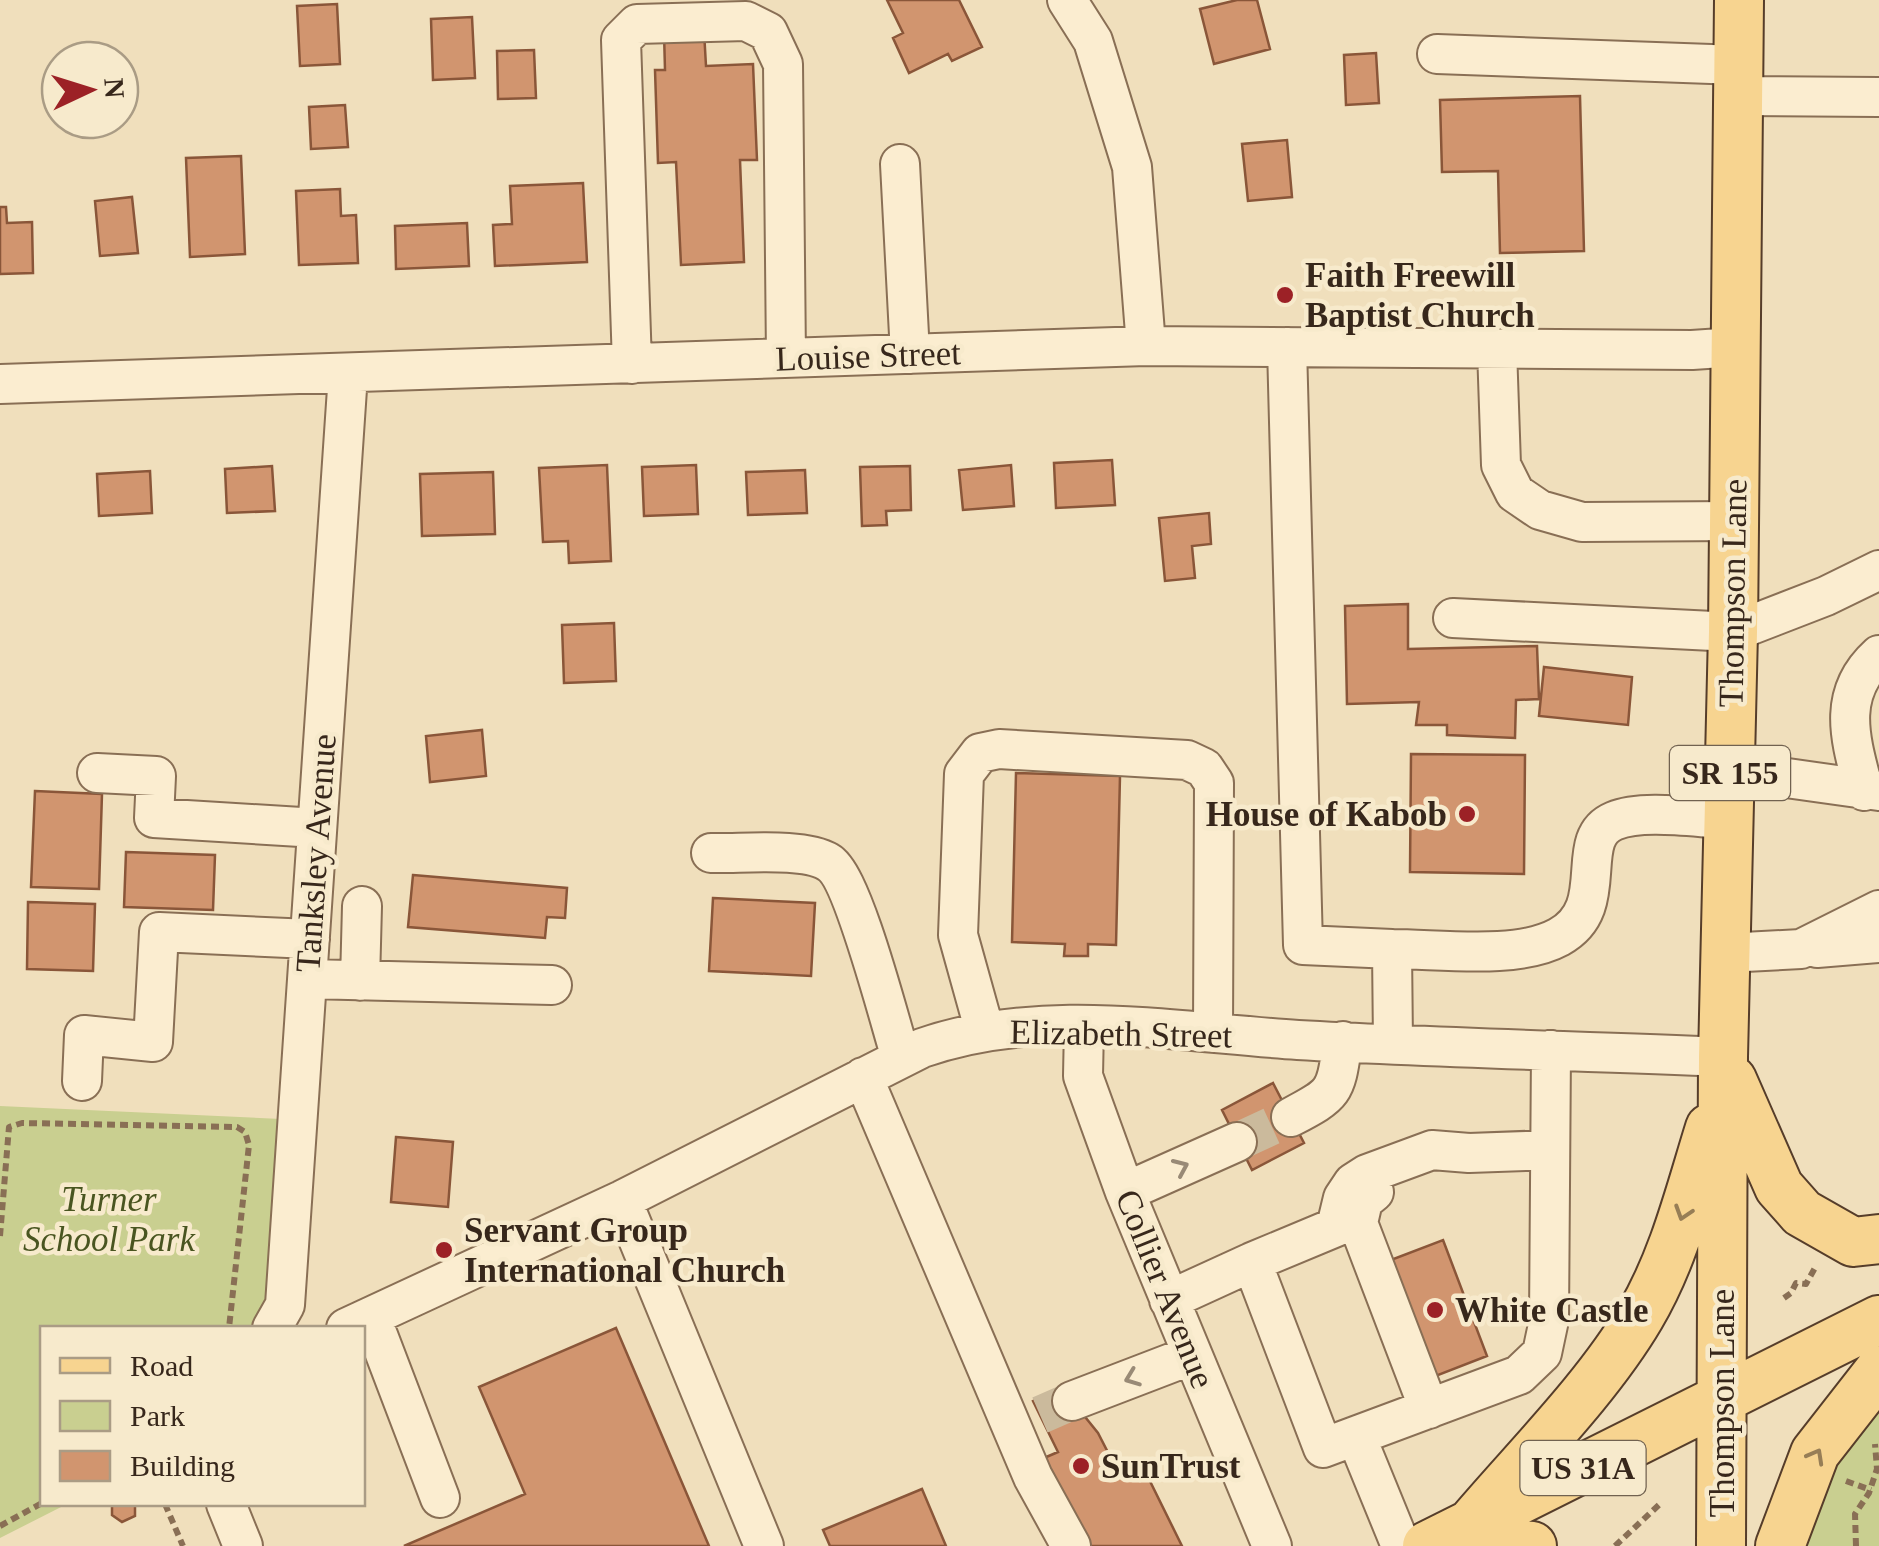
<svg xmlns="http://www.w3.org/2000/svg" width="1879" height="1546" font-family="'Times New Roman',serif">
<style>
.green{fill:#c9cf90}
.building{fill:#d1956f;stroke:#8a5639;stroke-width:2.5}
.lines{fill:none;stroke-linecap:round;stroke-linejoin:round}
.minor-tunnel{stroke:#cbba9c;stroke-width:38;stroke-dasharray:38 19;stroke-linecap:butt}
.minor-casing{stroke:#896f55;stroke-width:42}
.major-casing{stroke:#563d2a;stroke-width:52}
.path{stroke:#896f55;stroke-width:6;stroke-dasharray:8 5;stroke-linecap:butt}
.minor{stroke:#fbedd0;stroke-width:38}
.major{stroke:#f7d490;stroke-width:48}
.oneway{stroke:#998a76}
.oneway2{stroke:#977e56}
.poi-dot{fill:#9c2126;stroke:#f7eacc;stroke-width:4}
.labels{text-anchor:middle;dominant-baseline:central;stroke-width:9;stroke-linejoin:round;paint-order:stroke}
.shield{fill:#f7eacc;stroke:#716250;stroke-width:2.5}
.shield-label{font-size:32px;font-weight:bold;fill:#37271b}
.poi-label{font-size:35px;font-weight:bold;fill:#37271b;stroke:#f7eacc;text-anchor:start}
.street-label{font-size:35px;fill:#37271b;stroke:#f7eacc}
.park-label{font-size:35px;font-style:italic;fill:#495520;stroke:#f7eacc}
</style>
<rect width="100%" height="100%" fill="#f0dfbc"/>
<path class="green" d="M 0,1106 L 281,1119 L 268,1303 L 258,1328 L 42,1328 L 42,1504 L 67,1504 L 0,1538 Z
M 1879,1409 L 1879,1546 L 1804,1546 L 1832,1465 Z"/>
<path class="building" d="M 887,0 L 959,0 L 982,47 L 952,61 L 948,54 L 909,73 L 893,38 L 903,33 Z
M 1237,0 L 1257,0 L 1270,49 L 1214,64 L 1200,9 Z
M 337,4 L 340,64 L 300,66 L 297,6 Z
M 472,17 L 475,78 L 433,80 L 431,19 Z
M 704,31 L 706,66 L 753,64 L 757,160 L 740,160 L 744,262 L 681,265 L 676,162 L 658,163 L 655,70 L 665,70 L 664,33 Z
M 534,50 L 536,98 L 498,99 L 497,51 Z
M 1376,53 L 1379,103 L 1346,105 L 1344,55 Z
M 1580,96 L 1584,251 L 1500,253 L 1498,171 L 1442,172 L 1440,100 Z
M 345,105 L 348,147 L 311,149 L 309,107 Z
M 1287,140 L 1292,197 L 1248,201 L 1242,144 Z
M 241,156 L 245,254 L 190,257 L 186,158 Z
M 583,183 L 587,262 L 495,266 L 493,225 L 512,224 L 510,186 Z
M 340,189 L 341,216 L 356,215 L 358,263 L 299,265 L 296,191 Z
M 132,197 L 138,253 L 100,256 L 95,201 Z
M 0,207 L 6,207 L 7,223 L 32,222 L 33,273 L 0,274 Z
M 467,223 L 469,266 L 396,269 L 395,226 Z
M 1112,460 L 1115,505 L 1056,508 L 1054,463 Z
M 607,465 L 611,561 L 569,563 L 568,541 L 543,542 L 539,468 Z
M 696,465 L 698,514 L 644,516 L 642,467 Z
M 1011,465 L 1014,506 L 963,510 L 959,470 Z
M 272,466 L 275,511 L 227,513 L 225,469 Z
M 910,466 L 911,510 L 886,511 L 887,525 L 862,526 L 860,467 Z
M 805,470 L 807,513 L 748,515 L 746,472 Z
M 150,471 L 152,513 L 99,516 L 97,474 Z
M 493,472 L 495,534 L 422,536 L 420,474 Z
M 1209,513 L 1211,544 L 1192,546 L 1195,578 L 1165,581 L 1159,518 Z
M 1408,604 L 1408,649 L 1537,646 L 1539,699 L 1516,700 L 1515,738 L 1447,735 L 1447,725 L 1416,725 L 1419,702 L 1347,704 L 1345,606 Z
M 614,623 L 616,681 L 564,683 L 562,625 Z
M 1544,667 L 1632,677 L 1628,725 L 1539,716 Z
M 482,730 L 486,776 L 430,782 L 426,736 Z
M 1411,754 L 1525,755 L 1524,874 L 1410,872 Z
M 1016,773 L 1120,776 L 1116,945 L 1088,944 L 1088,956 L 1064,956 L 1065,944 L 1012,942 Z
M 35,791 L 102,794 L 99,889 L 31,887 Z
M 126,852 L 215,855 L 213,910 L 124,907 Z
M 413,875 L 567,888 L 565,918 L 547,917 L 545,938 L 408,927 Z
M 713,898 L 815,903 L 811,976 L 709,971 Z
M 28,902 L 95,904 L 93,971 L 27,969 Z
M 1273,1083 L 1304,1143 L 1252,1170 L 1222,1110 Z
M 396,1137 L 453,1142 L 448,1207 L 391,1202 Z
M 1443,1240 L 1487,1356 L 1428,1379 L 1383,1263 Z
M 616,1328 L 709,1546 L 404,1546 L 525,1494 L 479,1387 Z
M 1061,1387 L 1098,1433 L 1118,1472 L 1140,1461 L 1182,1546 L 1087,1546 L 1044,1458 L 1058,1452 L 1033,1401 Z
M 922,1489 L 946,1546 L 830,1546 L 823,1530 Z
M 112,1504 L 135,1504 L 135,1516 L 122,1522 L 112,1515 Z"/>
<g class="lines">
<path class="minor-tunnel" d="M 1237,1142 L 1291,1117
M 1040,1415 L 1072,1401"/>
<defs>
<path id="minor" d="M 1067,0 L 1093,41 L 1132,167 L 1146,346
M 1437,54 L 1739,65
M 1739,96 L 1879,97
M 900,164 L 910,354
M 1287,347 L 1303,945 L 1392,949 L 1393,1043
M 1497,349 L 1501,465 L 1515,493 L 1540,510 L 1582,522 L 1734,521
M 632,364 L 621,40 L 637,24 L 746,21 L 768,32 L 783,64 L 786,358
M 0,384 L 1146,346 L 1692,350 L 1736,347
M 1453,618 L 1733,632 L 1826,596 L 1879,570
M 1730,770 L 1879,791
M 97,773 L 156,776 L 154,818 L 317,828
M 1864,791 C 1851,741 1835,695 1879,655
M 711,853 C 741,854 803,847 828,862 C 853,876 890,1023 901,1058
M 1817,948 L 1879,943
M 1392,949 C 1440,949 1517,960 1559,937 C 1614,907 1571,839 1614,821 C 1643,809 1697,818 1729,819
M 1725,953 L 1801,949 L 1879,910
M 308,979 L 552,985
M 360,981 L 362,906
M 1084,1026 L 1083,1076 L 1125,1192 L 1272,1546
M 985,1032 L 958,935 L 964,774 L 980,753 L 999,749 L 1187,760 L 1204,768 L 1214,783 L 1213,1033
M 863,1077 L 1033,1477 L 1071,1546
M 82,1081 L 84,1035 L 153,1042 L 159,932 L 310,939
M 1291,1117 C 1337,1093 1335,1092 1343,1041
M 1125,1192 L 1237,1142
M 1374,1192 L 1363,1201 L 1358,1223 L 1429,1409
M 622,1200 L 764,1546
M 1252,1262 L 1336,1227 L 1343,1198 L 1353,1183 L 1367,1174 L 1432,1150 L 1469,1153 L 1550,1150
M 1169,1300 L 1252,1262 L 1323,1448 L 1519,1375 L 1542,1353 L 1549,1320 L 1551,1050
M 371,1317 L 440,1498
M 272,1328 L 285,1305 L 348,374
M 346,1328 L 622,1200 L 922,1048 C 1041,1006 1175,1032 1298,1040 C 1440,1048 1582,1051 1723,1057
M 1072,1401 L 1192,1355
M 1356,1436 L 1401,1546
M 226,1504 L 243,1546"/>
<path id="major" d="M 1732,1080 L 1779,1187 L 1802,1213 L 1853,1242 L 1879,1239
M 1470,1525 C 1525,1460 1597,1389 1640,1316 C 1674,1259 1690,1192 1710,1128
M 1444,1538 L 1532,1546
M 1427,1546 L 1879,1320
M 1721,1546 L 1723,1057 L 1733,632 L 1739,0
M 1780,1546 L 1815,1453 L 1879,1371"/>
</defs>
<use href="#minor" class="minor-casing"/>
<use href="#major" class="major-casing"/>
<path class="path" d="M 0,1236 L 9,1127 L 22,1123 L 237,1127 L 245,1132 L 249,1145 L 229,1328
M 1784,1298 L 1791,1293 L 1796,1283 L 1806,1284 L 1816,1266
M 1846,1481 L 1871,1490
M 165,1504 L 183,1546
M 0,1526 L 42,1503
M 1615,1546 L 1662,1502
M 1856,1546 L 1855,1514 L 1869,1493 L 1877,1469 L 1875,1444"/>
<use href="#minor" class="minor"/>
<use href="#major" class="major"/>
</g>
<defs><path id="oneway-chevron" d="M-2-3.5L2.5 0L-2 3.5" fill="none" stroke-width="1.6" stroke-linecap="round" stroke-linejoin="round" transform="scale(2.5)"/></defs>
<g class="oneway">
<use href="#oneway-chevron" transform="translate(1181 1167) rotate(-24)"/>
<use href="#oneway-chevron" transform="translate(1132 1378) rotate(159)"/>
</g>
<g class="oneway2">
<use href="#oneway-chevron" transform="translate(1683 1213) rotate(108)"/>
<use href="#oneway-chevron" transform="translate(1816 1456) rotate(-61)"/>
</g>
<g class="poi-dot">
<circle cx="1285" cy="295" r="10"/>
<circle cx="1467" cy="814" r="10"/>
<circle cx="444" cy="1250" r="10"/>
<circle cx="1435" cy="1310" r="10"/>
<circle cx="1081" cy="1466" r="10"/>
</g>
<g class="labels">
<g class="shield">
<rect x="1670" y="746" width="120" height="54" rx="8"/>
<rect x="1520.5" y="1441" width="125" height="54" rx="8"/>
</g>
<g class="shield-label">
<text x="1730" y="773">SR 155</text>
<text x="1583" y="1468">US 31A</text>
</g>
<g class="poi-label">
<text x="1305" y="275">Faith Freewill<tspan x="1305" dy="40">Baptist Church</tspan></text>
<text x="1447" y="814" text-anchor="end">House of Kabob</text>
<text x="464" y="1230">Servant Group<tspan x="464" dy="40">International Church</tspan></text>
<text x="1455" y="1310">White Castle</text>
<text x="1101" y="1466">SunTrust</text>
</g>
<g class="street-label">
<text transform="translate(868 356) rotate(-2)">Louise Street</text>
<text transform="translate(1733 593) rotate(-89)">Thompson Lane</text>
<text transform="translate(316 853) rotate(-86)">Tanksley Avenue</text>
<text transform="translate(1121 1034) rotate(1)">Elizabeth Street</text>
<text transform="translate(1165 1289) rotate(68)">Collier Avenue</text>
<text transform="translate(1722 1403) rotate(-90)">Thompson Lane</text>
</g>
<g class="park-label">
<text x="109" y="1199">Turner<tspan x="109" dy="40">School Park</tspan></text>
</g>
</g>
<rect x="40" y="1326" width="325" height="180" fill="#f7eacc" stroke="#aa9c85" stroke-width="2.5"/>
<rect x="60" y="1358" width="50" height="15" fill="#f7d490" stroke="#aa9c85" stroke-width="2.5"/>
<text x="130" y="1376" font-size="30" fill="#37271b">Road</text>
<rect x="60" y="1401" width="50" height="30" fill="#c9cf90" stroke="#aa9c85" stroke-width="2.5"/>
<text x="130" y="1426" font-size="30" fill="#37271b">Park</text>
<rect x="60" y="1451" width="50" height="30" fill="#d1956f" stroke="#aa9c85" stroke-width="2.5"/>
<text x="130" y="1476" font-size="30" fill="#37271b">Building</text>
<g transform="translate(90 90) rotate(86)"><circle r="48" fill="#f7eacc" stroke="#aa9c85" stroke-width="2.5"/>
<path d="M0-8L18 38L0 25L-18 38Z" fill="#9c2126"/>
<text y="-15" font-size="28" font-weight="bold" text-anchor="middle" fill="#37271b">N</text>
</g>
</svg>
